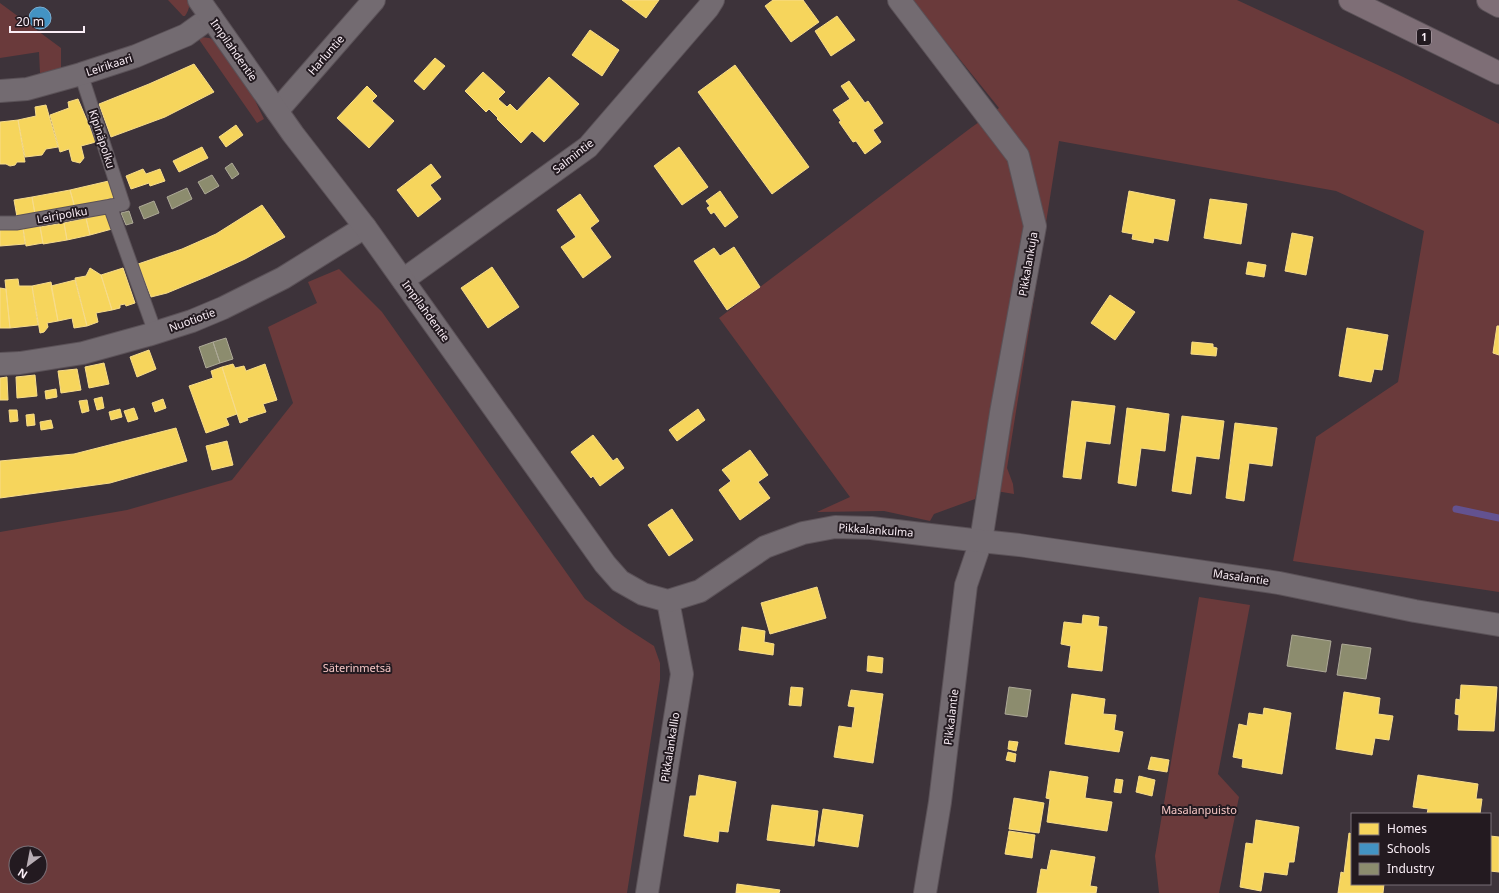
<svg xmlns="http://www.w3.org/2000/svg" width="1499" height="893" font-family="'Noto Sans',sans-serif">
	<style>
		.green { fill: #6a3a3b; fill-rule: evenodd }
		.homes { fill: #f6d55c; stroke: #f7dc8a }
		.schools { fill: #4393c3; stroke: #7aaed2 }
		.industry { fill: #8c8c6e; stroke: #ada997 }
		.lines { fill: none; stroke-linecap: round; stroke-linejoin: round }
		.stream { stroke: #635290; stroke-width: 7 }
		.lane-casing { stroke: #5b5258; stroke-width: 15 }
		.street-casing { stroke: #5b5258; stroke-width: 24 }
		.secondary-casing { stroke: #5b5258; stroke-width: 24 }
		.highway-casing { stroke: #5b5258; stroke-width: 24 }
		.lane { stroke: #736b71; stroke-width: 13 }
		.street { stroke: #736b71; stroke-width: 22 }
		.secondary { stroke: #736b71; stroke-width: 22 }
		.highway { stroke: #7e6e76; stroke-width: 22 }
		.labels { text-anchor: middle; stroke-width: 4; stroke-linejoin: round; paint-order: stroke }
		.shield { fill: #231a20; stroke: #baaeb6; stroke-width: 1 }
		.shield-label { font-size: 10px; font-weight: bold; fill: #faeef6 }
		.street-label { font-size: 11px; fill: #faeef6; stroke: #231a20 }
		.park-label { font-size: 11px; fill: #f6c6c4; stroke: #231a20 }
	</style>
	<rect width="100%" height="100%" fill="#3d333a"/>
	<path class="green" d="M168 0H188C191 5 188 12 185 16H183Z
		M912 0H1237L1397 74 1499 124V592L1293 561 1316 437 1398 382 1424 231 1336 191 1059 141 1007 468 1013 484 1014 494 978 488 975 499 934 514 930 521 884 511 817 512 850 497 719 318 972 127 999 108Z
		M0 3 61 48V72L40 73 39 52 0 58Z
		M201 37 209 38 217 41 249 88 264 119 257 123 198 38Z
		M339 269 382 312 585 599 623 626 654 646 660 663V680L627 893H0V532L127 510 232 480 293 403 268 327 317 303 308 282ZM16 853H40V877H16Z
		M1199 597 1250 605 1218 774 1239 797 1219 893H1159L1155 856Z"/>
	<path class="homes" d="M622 0H659L646 18Z
		M773 0H803L819 22 791 42 765 6Z
		M837 16 855 40 831 56 815 31Z
		M590 30 619 50 602 76 572 55Z
		M435 58 445 66 424 90 414 81Z
		M194 64 214 92 165 117 111 137 99 104 149 84Z
		M735 65 809 167 772 194 698 92Z
		M483 72 505 92 498 99 507 107 510 104 517 111 549 77 579 104 544 142 532 131 521 143 497 119 498 118 489 109 486 112 465 91Z
		M849 81 865 103 868 101 883 123 873 130 881 142 865 154 856 141 853 142 839 122 841 121 833 110 850 99 841 86Z
		M367 86 377 96 372 101 394 121 369 148 337 118Z
		M78 99 96 142 81 146 84 158 80 163 72 161 69 149 60 152 50 115 69 108 68 102Z
		M46 105 58 147 46 149 42 155 25 157 18 120 36 116 35 107Z
		M18 120 25 162H17L15 165 10 166 6 164H0V122Z
		M236 125 243 135 226 147 219 137Z
		M202 147 208 158 179 172 173 161Z
		M679 147 708 187 682 205 654 166Z
		M431 164 441 177 430 185 441 199 418 217 397 190Z
		M143 169 146 174 160 169 165 181 150 186 149 183 131 189 126 176Z
		M113 180 117 197 75 208 70 190Z
		M70 190 75 208 35 214 32 197Z
		M720 191 738 217 725 227 714 212 711 214 707 208 710 206 706 201Z
		M1129 191 1175 200 1168 241 1154 238 1153 243 1132 239 1133 234 1122 232Z
		M580 194 599 221 590 228 611 257 583 278 561 247 576 237 557 210Z
		M32 197 35 214 17 217 14 200Z
		M1210 199 1247 204 1241 244 1204 238Z
		M262 205 285 237 245 259 208 276 167 293 151 297 138 264 182 249 216 234Z
		M108 213 112 229 90 235 86 218Z
		M86 218 90 235 67 240 64 223Z
		M64 223 67 240 43 244 40 227Z
		M40 226 43 243 26 246 23 228Z
		M23 228 25 244 0 246V230Z
		M1292 233 1313 237 1306 275 1285 271Z
		M734 247 760 287 727 310 694 261 714 248 720 256Z
		M1248 262 1266 265 1264 277 1246 274Z
		M492 267 519 307 488 328 461 288Z
		M90 268 101 275 112 310 96 313 98 322 87 326 75 278 86 276Z
		M123 268 135 303 126 306 125 304 120 305V308L112 310 101 275Z
		M18 279 19 286H32L38 325 10 328 5 280Z
		M75 280 87 326 74 328 72 318 58 321 51 286Z
		M51 282 58 321 47 323 48 327 44 332 40 333 32 286Z
		M0 288 6 289 10 328H0Z
		M1110 295 1135 312 1115 340 1091 323Z
		M1497 326H1499V355L1493 353Z
		M1347 328 1388 335 1382 370 1374 369 1371 382 1339 376Z
		M1192 342 1213 344V347L1217 348 1216 356 1191 354Z
		M149 350 156 369 137 377 130 357Z
		M104 363 109 384 89 388 85 367Z
		M233 364 235 368 244 366 246 371 265 364 277 400 263 404 266 412 247 418 248 420 240 423 222 367Z
		M222 367 237 414 226 418 229 425 206 433 189 386 213 378 211 371Z
		M77 369 81 390 61 393 58 371Z
		M35 375 37 396 17 398 16 377Z
		M7 377 8 400H0V378Z
		M56 389 57 397 46 399 45 391Z
		M102 397 104 408 97 410 94 399Z
		M163 399 166 408 155 412 152 403Z
		M87 400 89 411 82 413 79 401Z
		M1072 401 1115 406 1110 444 1086 441 1081 479 1063 477Z
		M134 408 138 419 128 422 124 411Z
		M1127 408 1169 414 1165 451 1141 448 1136 486 1118 483Z
		M120 409 122 417 111 420 109 412Z
		M698 409 705 420 677 441 669 430Z
		M9 410H17L18 421 10 422Z
		M34 414 35 425 27 426 26 415Z
		M1182 416 1224 421 1219 459 1196 456 1191 494 1172 491Z
		M51 420 53 428 41 430 40 422Z
		M1235 423 1277 428 1272 466 1249 463 1244 501 1226 498Z
		M176 428 187 461 110 483 0 498V461L74 454Z
		M593 435 613 461 617 458 624 468 600 486 593 476 591 478 571 452Z
		M227 441 233 465 212 470 206 446Z
		M750 450 768 475 758 482 770 498 740 520 719 490 731 481 722 470Z
		M672 509 693 540 669 556 648 525Z
		M817 587 826 618 770 634 761 603Z
		M1083 615 1099 617 1098 626 1107 627 1102 671 1068 667 1071 646 1061 644 1064 622 1082 624Z
		M742 627 765 631 764 642 774 644 773 655 739 650Z
		M868 656 883 658 882 673 867 671Z
		M1461 685 1497 687 1494 731 1458 730 1459 715 1455 714 1456 699 1460 700Z
		M791 687 803 688 801 706 789 705Z
		M851 690 883 694 873 763 834 757 839 726 852 728 855 707 848 706Z
		M1344 692 1380 698 1378 714 1393 716 1389 740 1375 738 1372 755 1336 749Z
		M1072 694 1105 699 1103 714 1116 715 1114 730 1123 732 1119 752 1065 744Z
		M1264 708 1291 713 1282 774 1242 767 1243 759 1233 757 1239 724 1247 726 1249 713 1263 715Z
		M1009 741 1018 742 1016 751 1008 749Z
		M1008 752 1016 754 1015 762 1006 760Z
		M1151 757 1169 760 1167 772 1148 769Z
		M1050 771 1088 777 1085 798 1112 802 1107 831 1047 822 1050 799 1046 798Z
		M699 775 736 782 728 832 719 831 718 842 684 836 690 796H696Z
		M1418 775 1478 784 1476 799H1482L1480 814H1427L1428 809 1413 807Z
		M1139 776 1155 780 1152 796 1136 792Z
		M1116 779 1123 780 1121 793 1114 792Z
		M1014 798 1044 803 1039 833 1009 829Z
		M772 805 818 811 814 846 767 840Z
		M823 809 863 815 858 847 818 841Z
		M1256 820 1299 827 1294 862H1289L1287 875 1264 872 1261 891 1240 887 1246 843 1253 844Z
		M1009 831 1035 835 1032 858 1005 854Z
		M1349 833 1352 834V884H1384L1383 893H1338L1341 872 1344 873Z
		M1490 836 1499 837V872L1490 871Z
		M1051 850 1095 857 1090 886 1097 887 1096 893H1037L1041 869 1047 870Z
		M737 884 780 890 779 893H736Z"/>
	<path class="schools" d="M29 18a11 11 0 1 1 22 0a11 11 0 1 1-22 0Z"/>
	<path class="industry" d="M232 163 239 174 232 179 225 168Z
		M212 175 219 186 205 194 198 182Z
		M187 188 192 199 172 209 167 197Z
		M154 201 159 213 144 219 139 207Z
		M129 211 133 223 126 225 121 213Z
		M226 338 233 359 220 363 213 342Z
		M213 342 220 363 206 368 199 347Z
		M1292 635 1331 641 1326 672 1287 666Z
		M1342 644 1371 648 1366 679 1337 675Z
		M1009 687 1031 690 1027 717 1005 714Z"/>
	<g class="lines">
		<path class="stream" d="M1456 509 1499 518"/>
		<g class="lane-casing">
			<path id="lane" d="M110 206 155 332
				M0 223H16L123 204 81 74"/>
		</g>
		<g class="street-casing">
			<path id="street" d="M899 0 1018 156 1035 226 1001 413 981 541 966 585 940 802 925 893
				M0 91 27 89 81 74 136 56 186 35 211 17
				M277 111 374 0
				M403 280 588 147 708 8 713 0
				M0 364 20 363 83 353 148 335 192 321 223 308 283 278 365 227
				M647 893 682 674 668 601"/>
		</g>
		<g class="secondary-casing">
			<path id="secondary" d="M199 0 293 134 365 227 605 564 620 581 643 594 668 601 700 591 765 547 803 533 835 527 871 528 981 541 1019 545 1279 583 1415 611 1499 625"/>
		</g>
		<g class="highway-casing">
			<path id="highway" d="M1350 0 1499 73
				M1488 0 1499 6"/>
		</g>
		<use href="#lane" class="lane"/>
		<use href="#street" class="street"/>
		<use href="#secondary" class="secondary"/>
		<use href="#highway" class="highway"/>
	</g>
	<g class="labels">
		<rect class="shield" x="1417" y="29" width="14" height="16" rx="3"/>
		<g class="shield-label">
			<text x="1424" y="41">1</text>
		</g>
		<g class="street-label">
			<text transform="translate(234 50) rotate(55)" y="4">Impilahdentie</text>
			<text transform="translate(326 55) rotate(-49)" y="4">Harluntie</text>
			<text transform="translate(109 65) rotate(-18)" y="4">Leirikaari</text>
			<text transform="translate(102 139) rotate(72)" y="4">Kipinäpolku</text>
			<text transform="translate(573 156) rotate(-38)" y="4">Salmintie</text>
			<text transform="translate(62 215) rotate(-10)" y="4">Leiripolku</text>
			<text transform="translate(1028 264) rotate(-80)" y="4">Pikkalankuja</text>
			<text transform="translate(426 311) rotate(54)" y="4">Impilahdentie</text>
			<text transform="translate(192 320) rotate(-20)" y="4">Nuotiotie</text>
			<text transform="translate(876 530) rotate(4)" y="4">Pikkalankulma</text>
			<text transform="translate(1241 577) rotate(8)" y="4">Masalantie</text>
			<text transform="translate(951 717) rotate(-83)" y="4">Pikkalantie</text>
			<text transform="translate(670 747) rotate(-81)" y="4">Pikkalankallio</text>
		</g>
		<g class="park-label">
			<text x="357" y="672">Säterinmetsä</text>
			<text x="1199" y="814">Masalanpuisto</text>
		</g>
	</g>
	<rect x="1351" y="813" width="140" height="72" fill="#231a20" stroke="#796f76"/>
	<rect x="1359" y="823" width="20" height="12" fill="#f6d55c" stroke="#796f76"/>
	<text x="1387" y="833" font-size="12" fill="#faeef6">Homes</text>
	<rect x="1359" y="843" width="20" height="12" fill="#4393c3" stroke="#796f76"/>
	<text x="1387" y="853" font-size="12" fill="#faeef6">Schools</text>
	<rect x="1359" y="863" width="20" height="12" fill="#8c8c6e" stroke="#796f76"/>
	<text x="1387" y="873" font-size="12" fill="#faeef6">Industry</text>
	<g transform="translate(28 865) rotate(212)"><circle r="19" fill="#231a20" stroke="#796f76"/>
	<path d="M0-3L7 15L0 10L-7 15Z" fill="#b8adb4"/>
	<text y="-6" font-size="11" font-weight="bold" text-anchor="middle" fill="#faeef6">N</text>
	</g>
	<path d="M10 26v6h74v-6" fill="none" stroke="#faeef6" stroke-width="2"/>
	<text x="16" y="26" font-size="12" fill="#faeef6" stroke="#231a20" stroke-width="3" paint-order="stroke">20 m</text>
</svg>
